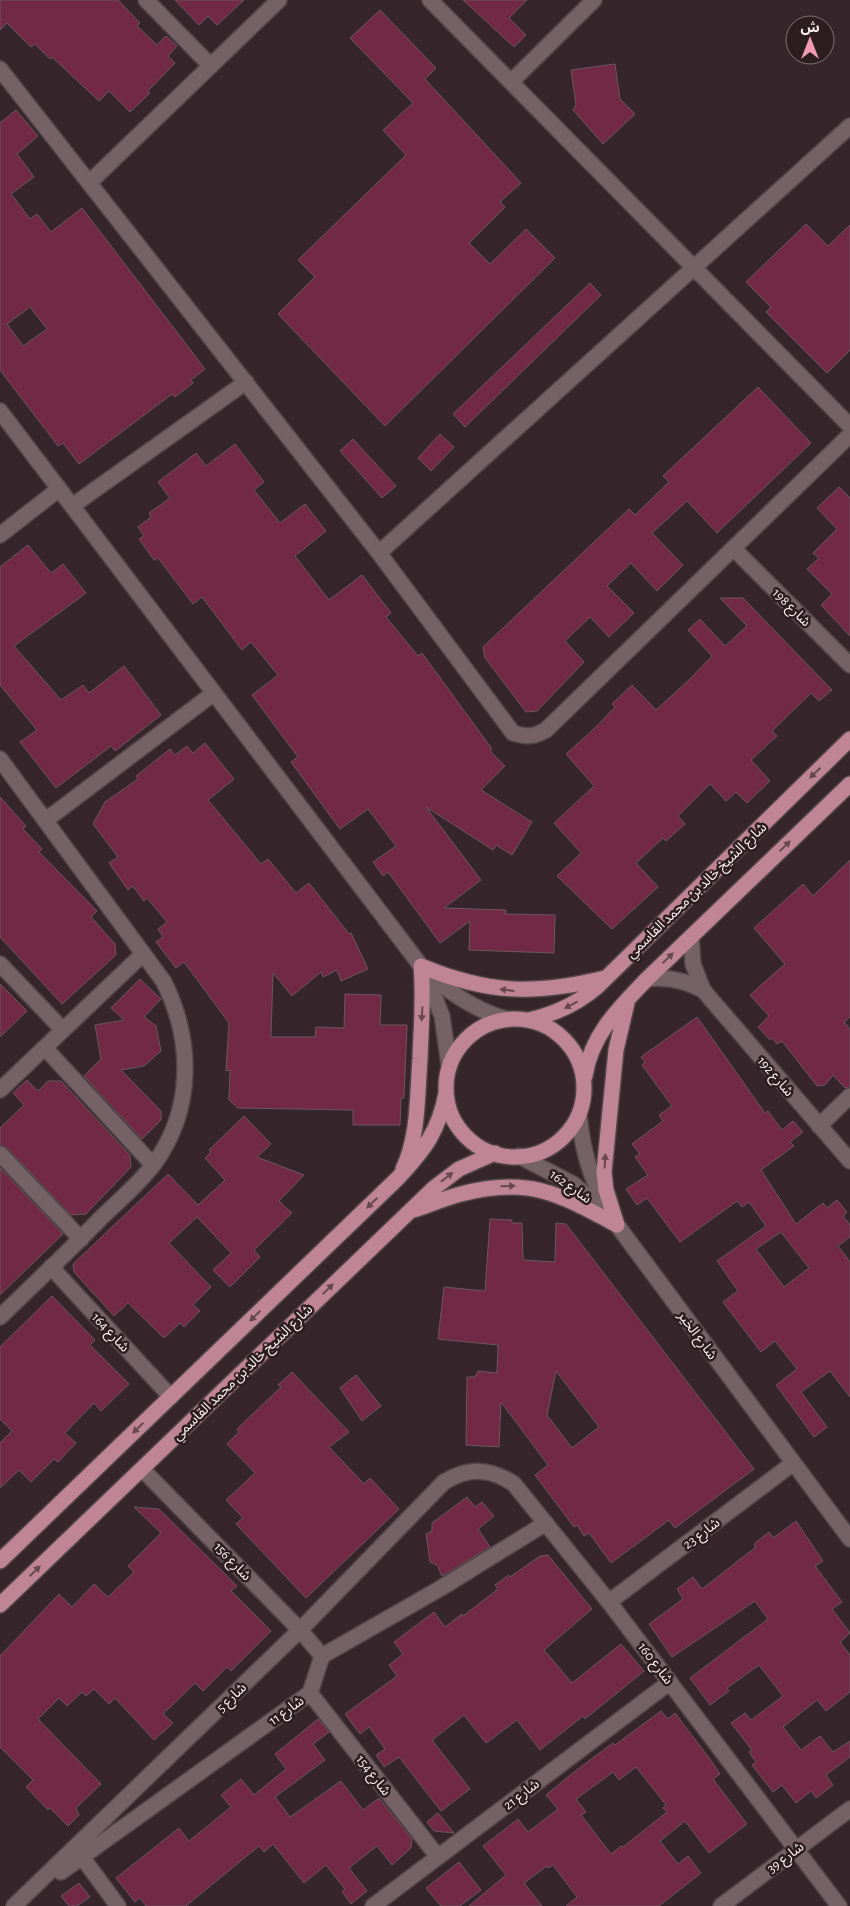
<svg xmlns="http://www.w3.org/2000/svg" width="850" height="1906" font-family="'Alegreya Sans','Noto Sans Arabic',sans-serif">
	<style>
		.building { fill: #722945; stroke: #6a575c; fill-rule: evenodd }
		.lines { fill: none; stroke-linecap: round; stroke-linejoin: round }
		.minor-casing { stroke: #524549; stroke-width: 18 }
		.major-casing { stroke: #524549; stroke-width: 18 }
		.minor { stroke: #746267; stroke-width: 15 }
		.major { stroke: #bf8597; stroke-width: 15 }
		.oneway { fill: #674750 }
		.labels { text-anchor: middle; stroke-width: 5; stroke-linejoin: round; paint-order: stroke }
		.street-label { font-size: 14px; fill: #faeff2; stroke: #2c1d21 }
	</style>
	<rect width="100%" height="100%" fill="#36262b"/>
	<path class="building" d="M0 0H118L140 23 137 26 157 45 166 36 177 46 168 56 175 63 148 91 150 93 130 112 109 91 99 101 52 57 50 59 35 44 31 47 7 23 0 30Z
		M175 0H244L217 25 208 16 199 25Z
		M463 0H527L509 18 526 35 514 47Z
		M380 10 436 68 425 79 521 183 500 202 505 207 469 243 490 264 526 229 555 258 385 426 278 314 315 277 298 260 406 155 383 130 413 103 350 38Z
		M615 64 620 99 635 114 603 144 573 110 576 105 571 70Z
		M16 110 38 136 17 154 34 177 11 194 30 219 37 214 51 232 82 208 205 369 191 380 193 383 175 397 172 394 79 464 63 443 58 446 0 370V123ZM30 307 47 329 23 346 7 324Z
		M806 224 828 246 850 225V350L827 373 766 312 771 307 746 282Z
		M590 283 601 295 465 427 453 414Z
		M758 387 811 443 717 533 687 501 652 533 683 565 657 591 631 563 607 586 634 613 609 637 590 617 565 641 584 662 537 711 526 712 485 658 483 647 629 509 635 515 669 482 663 476Z
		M440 434 454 447 431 471 418 458Z
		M353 439 396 486 382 498 340 451Z
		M235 444 264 482 254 490 280 523 305 504 326 531 295 556 329 600 362 575 391 613 386 617 418 656 422 653 492 749 490 751 505 766 481 790 532 822 512 855 496 845 493 850 426 807 481 880 444 908 506 910 505 914 555 915 554 953 469 950 470 921 440 943 388 872 383 876 373 862 396 846 368 809 340 829 291 762 298 757 252 695 278 675 251 642 242 650 202 597 193 604 158 558 154 560 139 539 144 536 138 527 151 517 149 513 170 498 158 482 196 453 206 466Z
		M839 487 850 498V636L821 605 832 594 807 569 819 558 813 553 837 529 817 508Z
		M28 545 51 573 63 564 86 593 14 646 61 700 83 685 89 693 124 666 161 715 115 751 111 746 56 788 20 742 37 730 0 685V567Z
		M720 598H743L832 690 819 701 811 693 772 731 777 736 751 760 770 781 747 803 736 792 726 801 710 784 678 816 685 824 666 841 663 838 636 863 658 887 612 929 557 876 581 853 554 823 594 786 566 754 595 728 615 707 612 704 632 685 656 710 690 679 712 656 688 630 700 619 725 646 747 626Z
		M205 743 234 779 208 800 261 864 268 859 296 893 309 883 349 934 351 933 368 969 341 981 337 970 323 977 321 972 292 996 273 973 271 1037H315L316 1027 344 1028 345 994 381 995 380 1025H407L404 1098H401L400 1125H353V1110L238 1108 229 1100 230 1070 226 1071 229 1023 184 962 176 968 156 942 163 937 158 929 167 922 147 898 144 901 133 886 128 890 109 863 118 857 93 824 105 802 138 779 136 776 170 749 175 755 187 746 193 753Z
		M0 797 26 826 23 829 42 849 39 852 97 911 91 917 115 944 116 955 62 1004 0 937Z
		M850 860V1017L844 1022 850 1029V1087L845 1088 833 1075 825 1085 817 1086 782 1041 777 1044 772 1038 770 1040 758 1027 769 1016 750 995 785 964 754 928 803 884 813 896Z
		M140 979 161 999 144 1017 156 1026 161 1051 144 1066 121 1070 161 1111V1120L142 1139 84 1076 101 1059 95 1025 124 1020 111 1008Z
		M0 984 27 1011 0 1037Z
		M697 1017 765 1113 768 1111 782 1130 793 1121 803 1132 790 1142 794 1146 761 1170 796 1224 823 1203 827 1208 837 1200 847 1212 843 1216 850 1225V1237L838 1246 850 1262V1397L830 1371 801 1392 827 1427 814 1437 776 1385 797 1369 775 1341 761 1352 723 1302 738 1291 717 1261 766 1226 749 1202 742 1207 737 1201 680 1242 647 1198 637 1205 626 1189 648 1175 635 1157 640 1154 632 1144 663 1121 659 1115 672 1106 642 1065 645 1062 641 1057ZM781 1232 809 1268 784 1287 756 1249Z
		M27 1080 38 1091 48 1081H61L130 1155 131 1167 86 1214 71 1215 7 1148 0 1145V1128L24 1105 13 1093Z
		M244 1116 271 1144 257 1157 304 1175 279 1201 292 1213 254 1250 260 1257 230 1287 213 1270 231 1253 197 1217 169 1243 211 1287 193 1305 200 1311 184 1327 180 1323 164 1338 128 1303 114 1316 74 1272 73 1264 168 1174 198 1205 225 1180 205 1158 211 1152 209 1150Z
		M0 1168 63 1234 0 1295Z
		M490 1219 512 1220V1223H522L523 1260 555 1262 556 1223 566 1224 754 1469 675 1528 669 1520 611 1563 589 1533 584 1536 577 1525 574 1527 535 1475 548 1465 501 1402 499 1447 466 1445 467 1377H475L478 1371 497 1373 498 1345 438 1339 444 1287 485 1291ZM556 1371 599 1427 572 1448 547 1415Z
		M52 1296 95 1340 90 1345 129 1384 101 1411 94 1403 65 1433 76 1443 58 1462 54 1459 31 1482 19 1470 0 1488V1443L12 1431 0 1419V1347Z
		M292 1372 349 1432 329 1447 364 1484 370 1478 399 1509 306 1598 236 1524 243 1518 226 1500 255 1473 227 1444 239 1432 237 1429 281 1387 278 1385Z
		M356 1375 381 1406 362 1421 340 1388Z
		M467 1497 475 1507 482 1502 494 1516 478 1529 490 1547 442 1576 437 1565 430 1562 426 1534 432 1531V1523Z
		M134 1507 159 1509 237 1586 231 1591 271 1631 231 1671 227 1667 203 1691 195 1683 163 1714 173 1723 154 1740 115 1698 109 1704 94 1689 86 1696 82 1692 67 1706 59 1698 38 1719 101 1784 76 1808 79 1815 68 1826 50 1808 48 1810 26 1787 33 1780 0 1747V1656L59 1594 72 1607 94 1584 108 1597 134 1572 128 1566 161 1533Z
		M796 1521 823 1561 815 1566 842 1602 832 1609 850 1633 840 1642 850 1655V1692L826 1711 817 1700 783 1727 801 1750 820 1736 833 1752 850 1741V1757L826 1775 833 1785 816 1798 811 1791 796 1803 782 1785 773 1792 752 1765 756 1762 749 1752 752 1750 731 1723 745 1713 751 1720 783 1696 759 1665 727 1688 729 1691 710 1705 690 1678 768 1619 755 1601 672 1657 649 1624 683 1599 677 1589 693 1577 702 1589 756 1547 754 1544 769 1532 773 1538Z
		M548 1555 592 1609 544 1650 572 1683 621 1644 644 1671 585 1719 583 1716 540 1750 517 1720 486 1743 464 1715 432 1740 470 1789 441 1811 399 1757 384 1767 376 1755 385 1749 369 1727 360 1734 345 1714 397 1676 389 1665 403 1654 394 1642 434 1612 445 1627 462 1614 463 1616 498 1589 495 1585 509 1575 510 1577 540 1556Z
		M661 1711 668 1719 675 1713 712 1762 720 1774 713 1779 747 1824 709 1853 685 1821 660 1841 678 1864 688 1856 701 1873 659 1906H566L577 1897 553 1865 548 1868 547 1866 524 1883 542 1906H469L506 1875 483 1846 518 1819 528 1832 558 1809 546 1795 574 1772 613 1743 615 1745ZM636 1767 666 1805 663 1808 667 1812 623 1847 621 1846 611 1854 581 1815 586 1812 576 1799 613 1772 619 1780Z
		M318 1719 329 1732 313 1744 325 1760 275 1797 290 1817 341 1781 363 1810 379 1798 412 1839 411 1848 392 1865 377 1846 349 1868 367 1891 351 1904 342 1892 345 1889 326 1865 304 1883 273 1844 264 1852 259 1846 186 1906H146L140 1898 135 1902 116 1878 179 1828 189 1841 231 1807 221 1795 241 1779 254 1795 286 1769 275 1754Z
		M438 1813 454 1833 434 1831 427 1822Z
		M459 1862 481 1890 460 1906H441L426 1888Z
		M79 1883 90 1897 77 1906H69L61 1896Z"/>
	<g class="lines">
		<g class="minor-casing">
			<path id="minor" d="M146 0 211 66
				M430 0 850 426
				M0 69 379 553 513 733C526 737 534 737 546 730L850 435
				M511 82 594 0
				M89 183 279 0
				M0 411 421 966C446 991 472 1009 506 1019
				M72 506 246 382
				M0 535 59 489
				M733 548 850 665
				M379 553 850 126
				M0 759 164 982C193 1041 194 1109 154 1164 138 1185 116 1203 98 1221 66 1254 33 1285 0 1317
				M46 820 214 693
				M691 937 693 964 703 990 850 1161
				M0 964 63 1030
				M426 976 442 1016 449 1065
				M647 979C667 976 684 980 703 990
				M45 1048 153 1165
				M0 1090 143 954
				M579 1114C583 1160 594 1186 617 1225L850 1539
				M819 1126 850 1096
				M0 1154 81 1239
				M519 1156 573 1184 602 1209
				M51 1267 171 1397
				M142 1469 300 1630 322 1656
				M609 1602 792 1464
				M310 1693 438 1857
				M82 1857 118 1906
				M61 1872 310 1693 322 1656 441 1588 546 1523
				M14 1906 300 1630 444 1482C469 1467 490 1468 514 1484L609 1602 839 1906
				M373 1906 670 1682
				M721 1906 850 1809"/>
		</g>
		<g class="major-casing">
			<path id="major" d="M446 1088a69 69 0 1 1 138 0a69 69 0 1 1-138 0Z
				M529 1020C555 1014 577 1004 597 987L850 739
				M585 1076C591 1035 619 1008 647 979L850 784
				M403 1169C419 1135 417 1096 420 1059 421 1027 424 997 421 966 488 994 535 995 605 978
				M414 1210C429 1205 445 1198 461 1194 529 1176 559 1194 617 1225
				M617 1225 606 1190 604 1172 616 1050 627 1003
				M0 1561 398 1178C424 1150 439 1131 446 1093
				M0 1605 434 1188 459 1169 495 1153"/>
		</g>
		<use href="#minor" class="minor"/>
		<use href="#major" class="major"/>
	</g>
	<defs><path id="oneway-solid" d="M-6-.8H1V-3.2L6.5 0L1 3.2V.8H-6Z" transform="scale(1.25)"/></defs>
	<g class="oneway">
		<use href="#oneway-solid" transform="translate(815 773) rotate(136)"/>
		<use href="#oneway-solid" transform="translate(785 846) rotate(-44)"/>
		<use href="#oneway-solid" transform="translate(668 958) rotate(-44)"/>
		<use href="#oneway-solid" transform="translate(507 990) rotate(-173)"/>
		<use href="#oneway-solid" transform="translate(571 1005) rotate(152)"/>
		<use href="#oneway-solid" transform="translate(422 1014) rotate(94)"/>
		<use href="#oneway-solid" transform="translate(605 1161) rotate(-87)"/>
		<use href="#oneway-solid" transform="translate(447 1177) rotate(-38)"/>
		<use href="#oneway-solid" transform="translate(508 1186) rotate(-1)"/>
		<use href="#oneway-solid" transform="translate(372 1203) rotate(136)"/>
		<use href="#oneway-solid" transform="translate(328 1289) rotate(-44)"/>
		<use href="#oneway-solid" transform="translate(255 1316) rotate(136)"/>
		<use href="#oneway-solid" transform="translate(138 1428) rotate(136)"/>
		<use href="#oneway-solid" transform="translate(35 1571) rotate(-44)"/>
	</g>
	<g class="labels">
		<g class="street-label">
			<text transform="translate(792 607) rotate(45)" y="5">شارع 198</text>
			<text transform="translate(696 890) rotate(-44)" y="5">شارع الشيخ خالد بن محمد القاسمي</text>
			<text transform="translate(776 1076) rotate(49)" y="5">شارع 192</text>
			<text transform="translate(571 1186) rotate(35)" y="5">شارع 162</text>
			<text transform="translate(111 1332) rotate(47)" y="5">شارع 164</text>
			<text transform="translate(698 1335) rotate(54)" y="5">شارع الخير</text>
			<text transform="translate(242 1372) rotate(-44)" y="5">شارع الشيخ خالد بن محمد القاسمي</text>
			<text transform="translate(701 1533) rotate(-37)" y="5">شارع 23</text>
			<text transform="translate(233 1561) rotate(46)" y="5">شارع 156</text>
			<text transform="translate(656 1663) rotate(53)" y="5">شارع 160</text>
			<text transform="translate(231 1697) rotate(-44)" y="5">شارع 5</text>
			<text transform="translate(286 1710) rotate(-36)" y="5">شارع 11</text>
			<text transform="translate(374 1775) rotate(52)" y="5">شارع 154</text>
			<text transform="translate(521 1794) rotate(-37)" y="5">شارع 21</text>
			<text transform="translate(785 1857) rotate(-37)" y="5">شارع 39</text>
		</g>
	</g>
	<g transform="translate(810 40)"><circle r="24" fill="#2c1d21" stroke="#7e7175"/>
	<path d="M0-4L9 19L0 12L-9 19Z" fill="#f09ab5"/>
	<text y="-8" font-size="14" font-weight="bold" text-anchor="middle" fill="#faeff2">ش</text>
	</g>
</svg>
